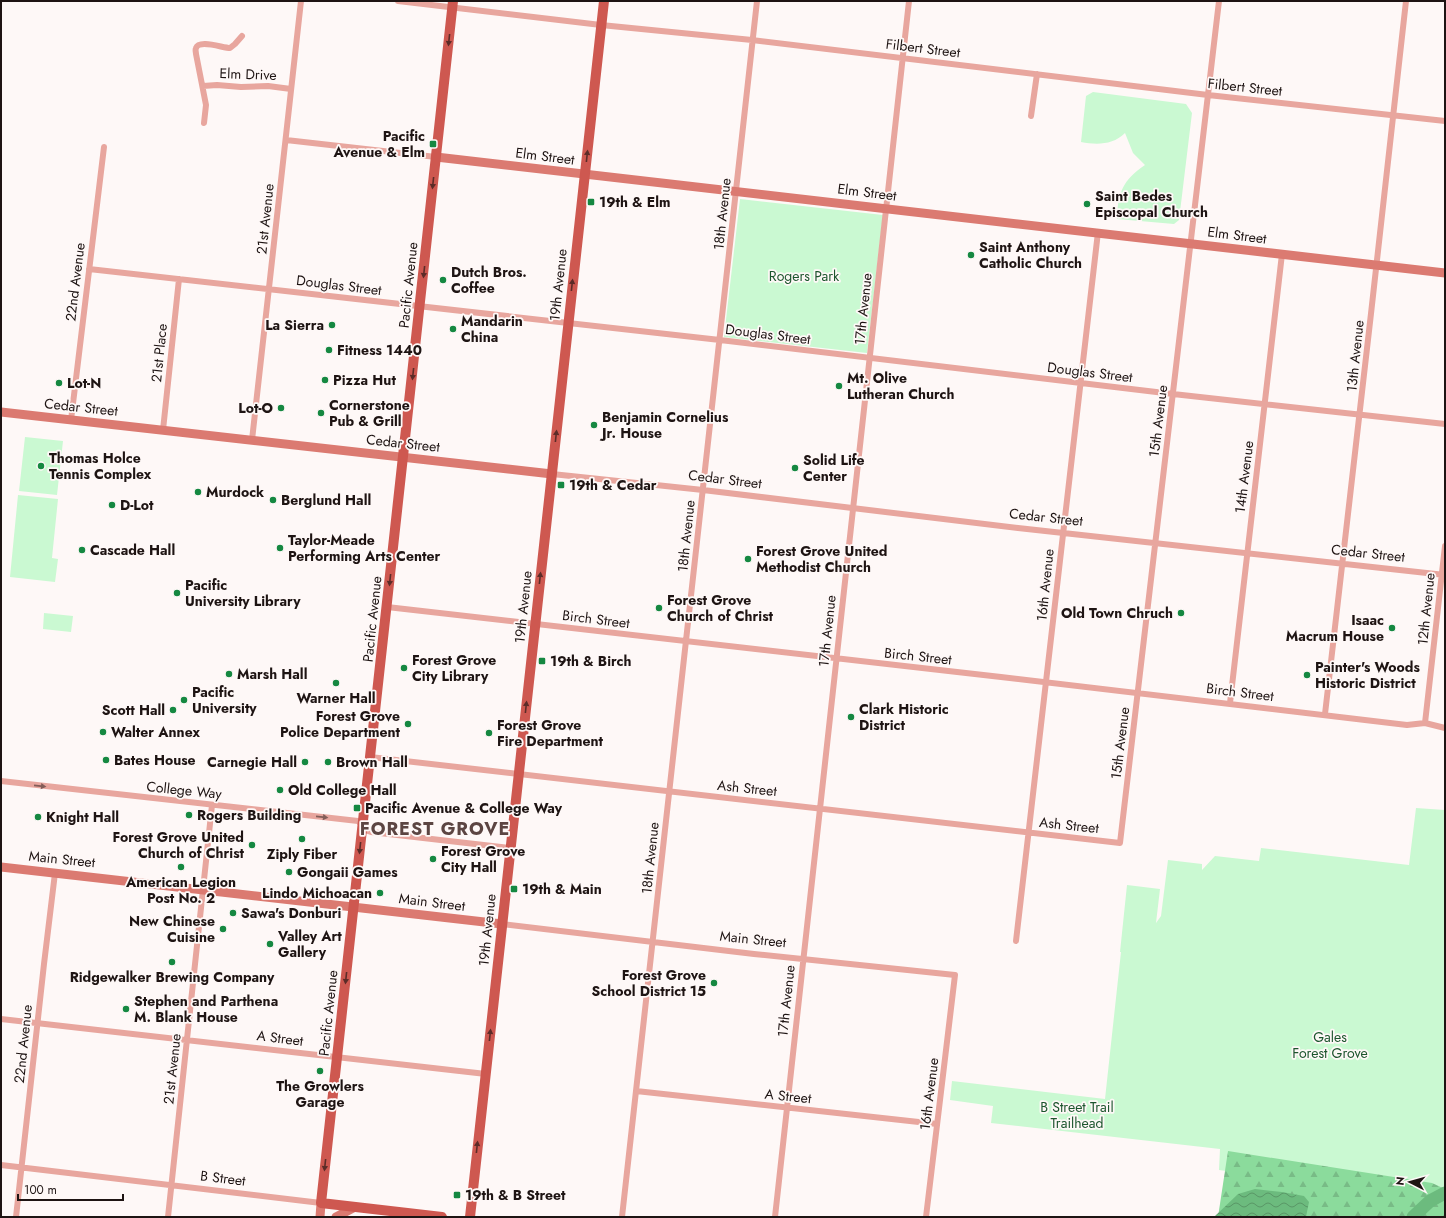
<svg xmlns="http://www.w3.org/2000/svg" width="1446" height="1218" font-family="Jost,sans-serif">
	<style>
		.green { fill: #caf9d2 }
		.forest { fill: url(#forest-firs) }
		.water { fill: url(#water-waves) }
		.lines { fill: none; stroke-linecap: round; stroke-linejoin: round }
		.river { stroke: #6cbb7e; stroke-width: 13 }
		.street { stroke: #e8a69e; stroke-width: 6 }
		.secondary { stroke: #db7a71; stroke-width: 9 }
		.primary { stroke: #ce5850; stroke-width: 10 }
		.oneway { fill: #5c2c28 }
		.oneway2 { fill: #835d58 }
		.poi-dot { fill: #158841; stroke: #fef8f7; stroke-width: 1.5 }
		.labels { text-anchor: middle; stroke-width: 3.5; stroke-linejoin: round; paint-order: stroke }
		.street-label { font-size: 14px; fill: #1e1413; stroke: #fef8f7 }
		.poi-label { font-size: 14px; font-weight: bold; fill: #1e1413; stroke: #fef8f7; text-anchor: start }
		.park-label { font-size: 14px; fill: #1c552d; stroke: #fef8f7 }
		.district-label { font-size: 18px; font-weight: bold; letter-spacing: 1px; fill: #5c4542; stroke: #fef8f7 }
	</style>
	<defs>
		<pattern id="forest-firs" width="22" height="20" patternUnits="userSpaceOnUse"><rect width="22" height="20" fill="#8bdb9c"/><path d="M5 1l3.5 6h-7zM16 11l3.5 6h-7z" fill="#78bb86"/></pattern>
		<pattern id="water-waves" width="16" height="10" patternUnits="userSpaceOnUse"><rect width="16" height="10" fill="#6cbb7e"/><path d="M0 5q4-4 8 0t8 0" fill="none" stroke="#589766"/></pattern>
	</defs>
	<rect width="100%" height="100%" fill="#fef8f7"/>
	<path class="green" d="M1093 92 1186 104 1192 113 1179 220 1174 224 1117 219C1118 192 1123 180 1145 165L1133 153 1125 133C1113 145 1097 145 1081 142L1086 96Z
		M740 199 883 215 867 353 724 337Z
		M25 437 63 441 57 495 19 491Z
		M18 495 58 499 52 558 58 559 55 582 10 577Z
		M44 613 73 616 71 632 43 629Z
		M1416 808 1445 810V1217L1257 1175 1219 1170 1220 1149 991 1123 993 1106 950 1100 952 1081 1105 1099 1121 952H1120L1127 885 1160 889 1156 923 1161 916 1168 860 1202 864V870L1215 856 1259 861 1261 848 1409 865Z"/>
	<path class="forest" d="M1228 1151 1432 1183 1445 1189V1217H1218Z"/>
	<path class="water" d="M1255 1189 1282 1192 1304 1196 1309 1202 1306 1217H1214L1238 1194Z"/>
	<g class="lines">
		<path class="river" d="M1413 1217 1430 1201 1445 1193"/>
		<path class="street" d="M398 1 601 25 752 40 1208 95 1445 121
			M203 86 217 85 241 87 268 86 291 89
			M1031 116 1037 74
			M204 123 206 105 196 54C196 52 195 50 196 48 199 39 223 48 230 48L235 44 242 36
			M286 140 436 157
			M89 269 720 340 1173 394 1445 424
			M71 420 104 147
			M163 430 179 279
			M252 440 301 1
			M552 474 703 490 1018 528 1445 575
			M387 607 1001 677 1407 725 1425 723 1445 728
			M1230 703 1282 254
			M1325 714C1351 476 1381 239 1406 1
			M1425 723 1445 546
			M370 757 1120 843 1219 1
			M1 781 358 821 368 831 371 832 510 848
			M502 924 754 954 955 975 926 1217
			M1016 941 1098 232
			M1 1019 486 1074
			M636 1091 937 1124
			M1 1165 321 1203
			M16 1217 44 964 55 873
			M168 1217 212 805
			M622 1217 757 1
			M775 1217 909 1"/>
		<path class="secondary" d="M436 157 1445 273
			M1 412 552 474
			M1 867 502 924
			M320 1217 321 1203
			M336 1217 355 1207"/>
		<path class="primary" d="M442 1217 321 1203 453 1
			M470 1217 604 1"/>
	</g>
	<defs><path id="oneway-solid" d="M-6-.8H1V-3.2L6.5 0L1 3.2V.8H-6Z"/></defs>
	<g class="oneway">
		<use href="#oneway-solid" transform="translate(449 40) rotate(96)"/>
		<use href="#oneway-solid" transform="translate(587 156) rotate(-84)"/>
		<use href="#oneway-solid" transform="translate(433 183) rotate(96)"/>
		<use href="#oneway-solid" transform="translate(424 272) rotate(96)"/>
		<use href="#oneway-solid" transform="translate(572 285) rotate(-84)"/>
		<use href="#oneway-solid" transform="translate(413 374) rotate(96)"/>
		<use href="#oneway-solid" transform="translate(556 436) rotate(-84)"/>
		<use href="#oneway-solid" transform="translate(540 578) rotate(-84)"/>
		<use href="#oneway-solid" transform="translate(390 580) rotate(96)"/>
		<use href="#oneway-solid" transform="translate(526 707) rotate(-84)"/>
		<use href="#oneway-solid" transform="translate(360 848) rotate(96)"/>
		<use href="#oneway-solid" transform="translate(346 978) rotate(96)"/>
		<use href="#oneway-solid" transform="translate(490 1035) rotate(-84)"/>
		<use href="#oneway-solid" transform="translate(477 1147) rotate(-84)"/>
		<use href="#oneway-solid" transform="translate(325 1165) rotate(96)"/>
	</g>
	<g class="oneway2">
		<use href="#oneway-solid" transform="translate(40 786) rotate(6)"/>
		<use href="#oneway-solid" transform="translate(322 817) rotate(6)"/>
	</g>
	<g class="poi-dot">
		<rect x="429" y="140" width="8" height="8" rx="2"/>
		<rect x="587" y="198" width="8" height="8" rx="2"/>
		<circle cx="1087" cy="204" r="4"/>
		<circle cx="971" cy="255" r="4"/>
		<circle cx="443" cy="280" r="4"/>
		<circle cx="332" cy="325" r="4"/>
		<circle cx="453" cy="329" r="4"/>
		<circle cx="329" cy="350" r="4"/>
		<circle cx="325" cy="380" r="4"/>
		<circle cx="59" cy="383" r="4"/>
		<circle cx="839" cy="386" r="4"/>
		<circle cx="281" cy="408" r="4"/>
		<circle cx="321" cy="413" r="4"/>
		<circle cx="594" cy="425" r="4"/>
		<circle cx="41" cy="466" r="4"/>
		<circle cx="795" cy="468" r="4"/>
		<rect x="557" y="481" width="8" height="8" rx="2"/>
		<circle cx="198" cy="492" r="4"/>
		<circle cx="273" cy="500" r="4"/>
		<circle cx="112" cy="505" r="4"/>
		<circle cx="280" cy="548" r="4"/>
		<circle cx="82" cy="550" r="4"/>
		<circle cx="748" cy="559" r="4"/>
		<circle cx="177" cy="593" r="4"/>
		<circle cx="659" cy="608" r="4"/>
		<circle cx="1181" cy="613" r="4"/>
		<circle cx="1392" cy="628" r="4"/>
		<rect x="538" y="657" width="8" height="8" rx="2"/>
		<circle cx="404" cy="668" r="4"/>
		<circle cx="229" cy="674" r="4"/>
		<circle cx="1307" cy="675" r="4"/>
		<circle cx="336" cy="683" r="4"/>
		<circle cx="184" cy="700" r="4"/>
		<circle cx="173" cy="710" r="4"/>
		<circle cx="851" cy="717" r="4"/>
		<circle cx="408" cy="724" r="4"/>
		<circle cx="103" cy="732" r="4"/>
		<circle cx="489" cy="733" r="4"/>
		<circle cx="106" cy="760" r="4"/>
		<circle cx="305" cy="762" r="4"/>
		<circle cx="328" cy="762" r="4"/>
		<circle cx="280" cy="790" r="4"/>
		<rect x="353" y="804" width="8" height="8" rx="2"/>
		<circle cx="189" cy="815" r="4"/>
		<circle cx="38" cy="817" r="4"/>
		<circle cx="302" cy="839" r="4"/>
		<circle cx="252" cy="845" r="4"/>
		<circle cx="433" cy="859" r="4"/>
		<circle cx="181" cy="867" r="4"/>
		<circle cx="289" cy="872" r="4"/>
		<rect x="510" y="885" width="8" height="8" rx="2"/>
		<circle cx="380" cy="893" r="4"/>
		<circle cx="233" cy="913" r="4"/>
		<circle cx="223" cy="929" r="4"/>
		<circle cx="270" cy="944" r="4"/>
		<circle cx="172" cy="962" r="4"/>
		<circle cx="714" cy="983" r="4"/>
		<circle cx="126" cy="1009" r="4"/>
		<circle cx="320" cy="1071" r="4"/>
		<rect x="453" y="1191" width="8" height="8" rx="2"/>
	</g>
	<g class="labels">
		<g class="street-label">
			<text transform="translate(923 48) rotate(7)" y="5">Filbert Street</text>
			<text transform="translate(248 74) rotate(2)" y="5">Elm Drive</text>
			<text transform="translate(1245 87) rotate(6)" y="5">Filbert Street</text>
			<text transform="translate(545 156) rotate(7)" y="5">Elm Street</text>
			<text transform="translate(867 192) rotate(7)" y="5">Elm Street</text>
			<text transform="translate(722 214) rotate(-84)" y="5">18th Avenue</text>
			<text transform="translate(265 219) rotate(-84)" y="5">21st Avenue</text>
			<text transform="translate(1237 235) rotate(7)" y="5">Elm Street</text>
			<text transform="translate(75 282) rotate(-83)" y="5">22nd Avenue</text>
			<text transform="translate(339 285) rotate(7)" y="5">Douglas Street</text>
			<text transform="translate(408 285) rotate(-84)" y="5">Pacific Avenue</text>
			<text transform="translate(558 285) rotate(-84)" y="5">19th Avenue</text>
			<text transform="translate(863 309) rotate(-84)" y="5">17th Avenue</text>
			<text transform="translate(768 334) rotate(7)" y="5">Douglas Street</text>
			<text transform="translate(159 353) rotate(-84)" y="5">21st Place</text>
			<text transform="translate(1355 356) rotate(-84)" y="5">13th Avenue</text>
			<text transform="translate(1090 372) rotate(7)" y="5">Douglas Street</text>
			<text transform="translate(81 407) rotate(6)" y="5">Cedar Street</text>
			<text transform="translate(1158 421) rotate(-83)" y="5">15th Avenue</text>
			<text transform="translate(403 443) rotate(6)" y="5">Cedar Street</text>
			<text transform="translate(1244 477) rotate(-83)" y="5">14th Avenue</text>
			<text transform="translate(725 479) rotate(7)" y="5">Cedar Street</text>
			<text transform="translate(1046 517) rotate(6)" y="5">Cedar Street</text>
			<text transform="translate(686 536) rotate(-84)" y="5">18th Avenue</text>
			<text transform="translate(1368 553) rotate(6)" y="5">Cedar Street</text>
			<text transform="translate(1045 585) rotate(-84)" y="5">16th Avenue</text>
			<text transform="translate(523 607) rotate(-84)" y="5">19th Avenue</text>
			<text transform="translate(1426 609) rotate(-84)" y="5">12th Avenue</text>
			<text transform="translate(372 619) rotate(-84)" y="5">Pacific Avenue</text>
			<text transform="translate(596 619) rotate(7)" y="5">Birch Street</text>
			<text transform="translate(827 631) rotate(-84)" y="5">17th Avenue</text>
			<text transform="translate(918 656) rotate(6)" y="5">Birch Street</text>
			<text transform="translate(1240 692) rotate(7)" y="5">Birch Street</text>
			<text transform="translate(1120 743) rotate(-83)" y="5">15th Avenue</text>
			<text transform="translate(747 788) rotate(6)" y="5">Ash Street</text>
			<text transform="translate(184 790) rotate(6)" y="5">College Way</text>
			<text transform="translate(1069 825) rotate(6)" y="5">Ash Street</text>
			<text transform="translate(650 858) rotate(-84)" y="5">18th Avenue</text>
			<text transform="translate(62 859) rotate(6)" y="5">Main Street</text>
			<text transform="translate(432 902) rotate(7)" y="5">Main Street</text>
			<text transform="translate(487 930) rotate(-84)" y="5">19th Avenue</text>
			<text transform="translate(753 939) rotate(6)" y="5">Main Street</text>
			<text transform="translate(786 1001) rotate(-84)" y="5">17th Avenue</text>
			<text transform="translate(328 1013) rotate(-84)" y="5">Pacific Avenue</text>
			<text transform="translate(280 1038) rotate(7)" y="5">A Street</text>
			<text transform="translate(23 1044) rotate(-84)" y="5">22nd Avenue</text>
			<text transform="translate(172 1069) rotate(-84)" y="5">21st Avenue</text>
			<text transform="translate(929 1094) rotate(-83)" y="5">16th Avenue</text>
			<text transform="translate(788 1096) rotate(6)" y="5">A Street</text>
			<text transform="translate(223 1178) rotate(7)" y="5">B Street</text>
		</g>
		<g class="poi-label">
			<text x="425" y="141" text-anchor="end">Pacific<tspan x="425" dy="16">Avenue &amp; Elm</tspan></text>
			<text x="1095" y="201">Saint Bedes<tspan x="1095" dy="16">Episcopal Church</tspan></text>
			<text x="599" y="207">19th &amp; Elm</text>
			<text x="979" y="252">Saint Anthony<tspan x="979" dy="16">Catholic Church</tspan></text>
			<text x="451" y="277">Dutch Bros.<tspan x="451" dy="16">Coffee</tspan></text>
			<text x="461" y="326">Mandarin<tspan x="461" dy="16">China</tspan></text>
			<text x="324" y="330" text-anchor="end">La Sierra</text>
			<text x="337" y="355">Fitness 1440</text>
			<text x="847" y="383">Mt. Olive<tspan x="847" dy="16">Lutheran Church</tspan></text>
			<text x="333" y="385">Pizza Hut</text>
			<text x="67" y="388">Lot-N</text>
			<text x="329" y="410">Cornerstone<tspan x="329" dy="16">Pub &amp; Grill</tspan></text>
			<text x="273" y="413" text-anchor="end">Lot-O</text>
			<text x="602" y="422">Benjamin Cornelius<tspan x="602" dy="16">Jr. House</tspan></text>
			<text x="49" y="463">Thomas Holce<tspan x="49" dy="16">Tennis Complex</tspan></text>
			<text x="803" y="465">Solid Life<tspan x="803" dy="16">Center</tspan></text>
			<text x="569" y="490">19th &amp; Cedar</text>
			<text x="206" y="497">Murdock</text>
			<text x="281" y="505">Berglund Hall</text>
			<text x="120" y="510">D-Lot</text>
			<text x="288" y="545">Taylor-Meade<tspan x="288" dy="16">Performing Arts Center</tspan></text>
			<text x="90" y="555">Cascade Hall</text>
			<text x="756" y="556">Forest Grove United<tspan x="756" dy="16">Methodist Church</tspan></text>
			<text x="185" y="590">Pacific<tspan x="185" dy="16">University Library</tspan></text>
			<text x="667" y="605">Forest Grove<tspan x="667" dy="16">Church of Christ</tspan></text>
			<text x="1173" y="618" text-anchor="end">Old Town Chruch</text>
			<text x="1384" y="625" text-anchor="end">Isaac<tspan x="1384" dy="16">Macrum House</tspan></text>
			<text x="412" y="665">Forest Grove<tspan x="412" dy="16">City Library</tspan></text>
			<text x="550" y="666">19th &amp; Birch</text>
			<text x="1315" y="672">Painter's Woods<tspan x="1315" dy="16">Historic District</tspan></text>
			<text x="237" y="679">Marsh Hall</text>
			<text x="192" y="697">Pacific<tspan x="192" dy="16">University</tspan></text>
			<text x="336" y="703" text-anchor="middle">Warner Hall</text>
			<text x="859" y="714">Clark Historic<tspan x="859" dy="16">District</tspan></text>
			<text x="165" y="715" text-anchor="end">Scott Hall</text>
			<text x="400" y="721" text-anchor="end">Forest Grove<tspan x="400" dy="16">Police Department</tspan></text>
			<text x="497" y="730">Forest Grove<tspan x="497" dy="16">Fire Department</tspan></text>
			<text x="111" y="737">Walter Annex</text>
			<text x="114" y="765">Bates House</text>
			<text x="297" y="767" text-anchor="end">Carnegie Hall</text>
			<text x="336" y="767">Brown Hall</text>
			<text x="288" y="795">Old College Hall</text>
			<text x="365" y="813">Pacific Avenue &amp; College Way</text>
			<text x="197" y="820">Rogers Building</text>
			<text x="46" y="822">Knight Hall</text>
			<text x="244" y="842" text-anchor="end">Forest Grove United<tspan x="244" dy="16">Church of Christ</tspan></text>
			<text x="441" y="856">Forest Grove<tspan x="441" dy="16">City Hall</tspan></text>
			<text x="302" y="859" text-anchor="middle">Ziply Fiber</text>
			<text x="297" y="877">Gongaii Games</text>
			<text x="181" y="887" text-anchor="middle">American Legion<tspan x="181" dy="16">Post No. 2</tspan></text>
			<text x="522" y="894">19th &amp; Main</text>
			<text x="372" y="898" text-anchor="end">Lindo Michoacan</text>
			<text x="241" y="918">Sawa's Donburi</text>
			<text x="215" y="926" text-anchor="end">New Chinese<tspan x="215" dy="16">Cuisine</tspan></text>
			<text x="278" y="941">Valley Art<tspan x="278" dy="16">Gallery</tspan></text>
			<text x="706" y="980" text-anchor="end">Forest Grove<tspan x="706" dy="16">School District 15</tspan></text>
			<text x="172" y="982" text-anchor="middle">Ridgewalker Brewing Company</text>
			<text x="134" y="1006">Stephen and Parthena<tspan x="134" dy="16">M. Blank House</tspan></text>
			<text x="320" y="1091" text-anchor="middle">The Growlers<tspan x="320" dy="16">Garage</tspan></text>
			<text x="465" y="1200">19th &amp; B Street</text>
		</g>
		<g class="park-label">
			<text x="804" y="281">Rogers Park</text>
			<text x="1330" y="1042">Gales<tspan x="1330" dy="16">Forest Grove</tspan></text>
			<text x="1077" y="1112">B Street Trail<tspan x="1077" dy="16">Trailhead</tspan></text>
		</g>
		<g class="district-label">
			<text x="435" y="835">FOREST GROVE</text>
		</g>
	</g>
	<rect width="1446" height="1218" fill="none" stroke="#1e1413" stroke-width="4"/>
	<g transform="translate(1410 1182) rotate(276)" stroke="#fef8f7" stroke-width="3" paint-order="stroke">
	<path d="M0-3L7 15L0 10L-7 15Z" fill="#1e1413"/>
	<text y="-6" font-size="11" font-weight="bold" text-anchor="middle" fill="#1e1413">N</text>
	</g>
	<path d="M18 1194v6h105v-6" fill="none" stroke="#1e1413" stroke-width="2"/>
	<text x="24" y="1194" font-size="12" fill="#1e1413" stroke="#fef8f7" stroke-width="3" paint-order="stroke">100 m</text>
</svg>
